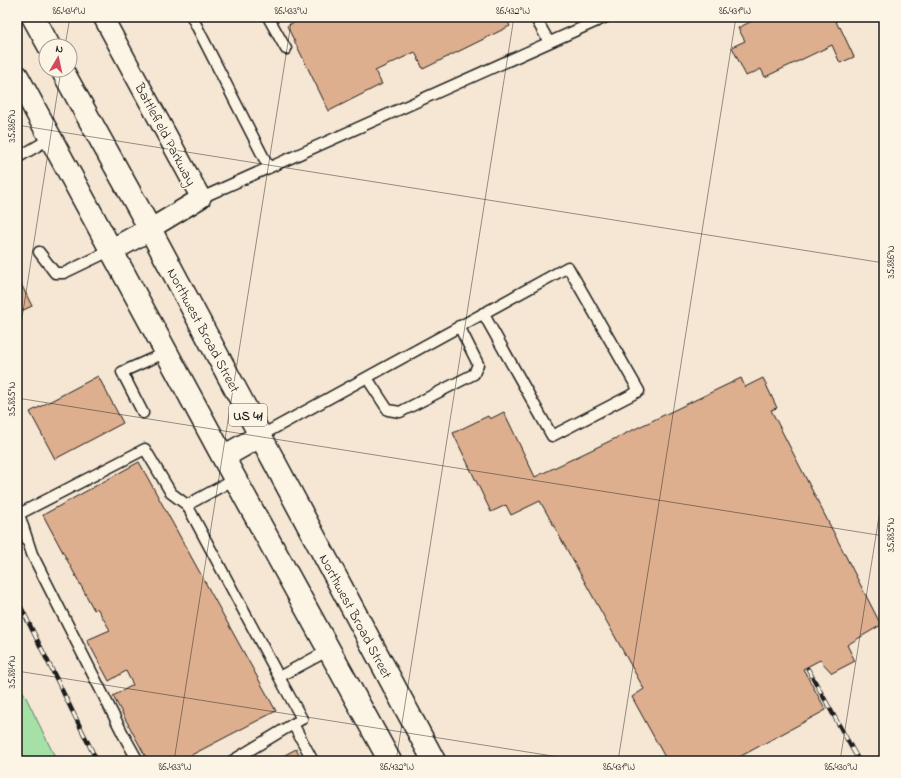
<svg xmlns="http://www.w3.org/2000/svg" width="901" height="778" font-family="'Indie Flower',sans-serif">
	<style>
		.green { fill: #a5e1a7; stroke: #607e62 }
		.building { fill: #deaf8f; stroke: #1c1c1c }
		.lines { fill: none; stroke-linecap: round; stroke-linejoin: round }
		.lane-casing { stroke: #1c1c1c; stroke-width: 13 }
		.street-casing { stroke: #1c1c1c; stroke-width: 22 }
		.primary-casing { stroke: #1c1c1c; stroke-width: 25 }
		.lane { stroke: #fcf5e5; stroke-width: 10 }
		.street { stroke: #fcf5e5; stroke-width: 19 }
		.primary { stroke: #fcf5e5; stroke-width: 22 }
		.rail-casing { stroke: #1c1c1c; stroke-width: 4.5 }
		.rail { stroke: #fcf5e5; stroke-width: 3; stroke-dasharray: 9; stroke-linecap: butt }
		.ticks { fill: none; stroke: #1c1c1c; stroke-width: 1; stroke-opacity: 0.45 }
		.labels { text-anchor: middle; stroke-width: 3; stroke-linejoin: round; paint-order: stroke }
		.shield { fill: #fcf5e5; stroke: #5f5d58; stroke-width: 1 }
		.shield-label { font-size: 13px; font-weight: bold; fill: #1c1c1c }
		.street-label { font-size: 14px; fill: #1c1c1c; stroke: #fcf5e5 }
		.neatline { fill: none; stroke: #1c1c1c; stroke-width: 1.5 }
		.ticks-label { font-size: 10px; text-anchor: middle; fill: #1c1c1c }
	</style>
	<rect width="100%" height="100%" fill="#f6e7d4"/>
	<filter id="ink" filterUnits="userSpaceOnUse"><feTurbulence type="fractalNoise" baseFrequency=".025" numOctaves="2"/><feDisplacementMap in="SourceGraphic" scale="8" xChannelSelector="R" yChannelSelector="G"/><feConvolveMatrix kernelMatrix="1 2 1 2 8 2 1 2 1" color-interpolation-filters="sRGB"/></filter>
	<g filter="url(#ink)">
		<path class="green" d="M17 679 57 761H17Z"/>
		<path class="building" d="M304 17H505L510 26 423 69 415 52 375 71 382 84 329 111 287 26Z
			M760 17H834L839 28 840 27 854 57 840 63 832 45 765 77 761 69 746 76 732 47 745 41 738 28Z
			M17 276 32 306 17 313Z
			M98 376 123 423 55 459 30 412Z
			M741 378 745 387 763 378 777 408 771 410 881 625 847 645 855 661 832 673 820 660 803 669 826 710 732 761H667L632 697 644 689 540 501 511 515 506 505 491 512 453 433 488 416 490 419 504 412 535 477Z
			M139 462 276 711 180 761H148L113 696 133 685 126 671 109 681 87 640 110 630 97 608 94 610 43 515Z
			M296 749 302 761H274Z"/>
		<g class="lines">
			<g class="lane-casing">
				<path id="lane" d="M192 17 269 168
					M268 17 286 49
					M535 17 549 42
					M17 158 51 138
					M201 198 606 17
					M39 252 55 273H64L112 250
					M367 378 388 410 400 412 474 374 478 364 459 326
					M143 413 122 372 167 352
					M260 436 568 267 639 391 552 436 483 313
					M235 479 187 505 279 677
					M138 761 123 734 32 554 19 514 145 449 171 493 187 505
					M232 761 293 724
					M313 761 293 724 302 719 279 677 329 650"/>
			</g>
			<g class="street-casing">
				<path id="street" d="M103 17 201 198 150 229"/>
			</g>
			<g class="primary-casing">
				<path id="primary" d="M33 17 49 46
					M62 70 150 229 434 761
					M17 76 223 457 390 761
					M112 250 150 229
					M223 457 260 436"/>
			</g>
			<use href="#lane" class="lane"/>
			<use href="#street" class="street"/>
			<use href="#primary" class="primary"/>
			<g class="rail-casing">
				<path id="rail" d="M17 599 97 761
					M808 669 859 761"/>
			</g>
			<use href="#rail" class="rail"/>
		</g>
	</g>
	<path class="ticks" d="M65 46 70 17M17 125 884 263M17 350 61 70M17 398 884 536M17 671 584 761M174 761 292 17M396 761 514 17M618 761 736 17M840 761 884 485"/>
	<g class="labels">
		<rect class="shield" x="229" y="404" width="38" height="22" rx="3"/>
		<g class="shield-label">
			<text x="248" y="420">US 41</text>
		</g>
		<g class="street-label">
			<text transform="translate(166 134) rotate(62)" y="5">Battlefield Parkway</text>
			<text transform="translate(204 330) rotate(62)" y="5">Northwest Broad Street</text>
			<text transform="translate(356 616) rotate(62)" y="5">Northwest Broad Street</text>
		</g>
	</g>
	<rect width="901" height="778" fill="none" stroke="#fcf5e5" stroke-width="44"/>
	<g transform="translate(58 58) rotate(9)"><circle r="19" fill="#fcf5e5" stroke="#a29e95"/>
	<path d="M0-3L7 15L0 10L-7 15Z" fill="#d1495b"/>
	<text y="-6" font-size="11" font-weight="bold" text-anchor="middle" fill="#1c1c1c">N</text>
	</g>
	<rect x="22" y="22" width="857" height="734" class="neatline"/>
	<g class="ticks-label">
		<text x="69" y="14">86.434°W</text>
		<text x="291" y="14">86.433°W</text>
		<text x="513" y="14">86.432°W</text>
		<text x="735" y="14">86.431°W</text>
		<text transform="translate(11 126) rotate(-90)" y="4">35.886°N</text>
		<text transform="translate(890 262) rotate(-90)" y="4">35.886°N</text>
		<text transform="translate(11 399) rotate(-90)" y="4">35.885°N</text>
		<text transform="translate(890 535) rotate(-90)" y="4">35.885°N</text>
		<text transform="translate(11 672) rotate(-90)" y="4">35.884°N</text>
		<text x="175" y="770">86.433°W</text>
		<text x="397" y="770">86.432°W</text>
		<text x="619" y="770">86.431°W</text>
		<text x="841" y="770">86.430°W</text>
	</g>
</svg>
